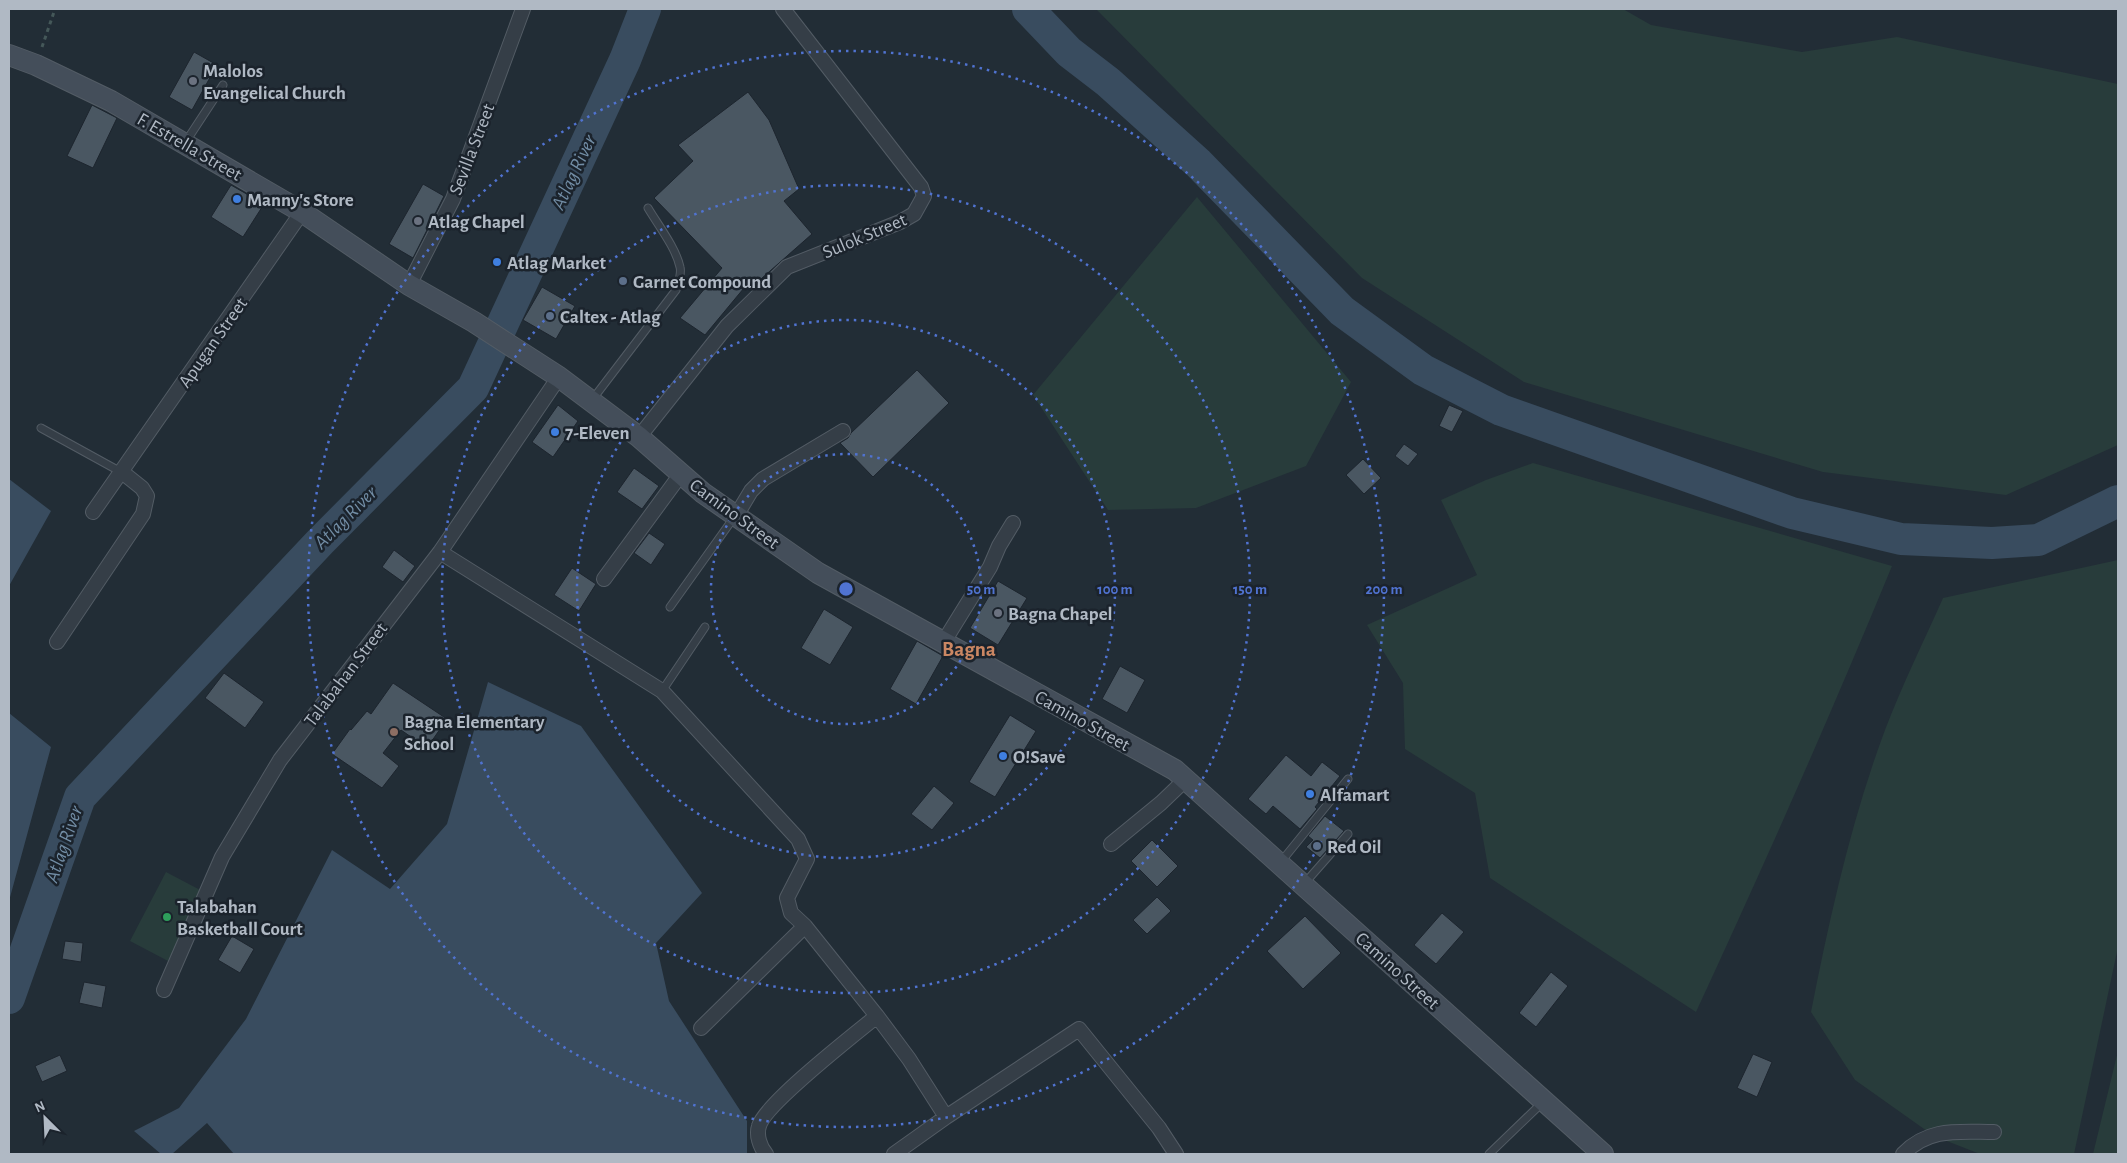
<svg xmlns="http://www.w3.org/2000/svg" width="2127" height="1163" font-family="'Alegreya Sans',sans-serif">
	<style>
		.green { fill: #283c3b }
		.water { fill: #394c5f }
		.lines { fill: none; stroke-linecap: round; stroke-linejoin: round }
		.river { stroke: #394c5f; stroke-width: 32 }
		.building { fill: #4a5762; stroke: #1d252e }
		.service-casing { stroke: #535c65; stroke-width: 9 }
		.minor-casing { stroke: #535c65; stroke-width: 16 }
		.secondary-casing { stroke: #535c65; stroke-width: 22 }
		.path { stroke: #455859; stroke-width: 3; stroke-dasharray: 4 4; stroke-linecap: butt }
		.service { stroke: #353e47; stroke-width: 7 }
		.minor { stroke: #353e47; stroke-width: 14 }
		.secondary { stroke: #444e5a; stroke-width: 20 }
		.ring { fill: none; stroke: #5073d1; stroke-width: 2.5; stroke-dasharray: 2.5 5 }
		.worship-dot { fill: #6b7280; stroke: #1b232c; stroke-width: 2 }
		.shop-dot { fill: #3f7fe0; stroke: #1b232c; stroke-width: 2 }
		.service-dot { fill: #5c6f8a; stroke: #1b232c; stroke-width: 2 }
		.education-dot { fill: #8d6e63; stroke: #1b232c; stroke-width: 2 }
		.leisure-dot { fill: #2e9e5b; stroke: #1b232c; stroke-width: 2 }
		.labels { text-anchor: middle; stroke-width: 5; stroke-linejoin: round; paint-order: stroke }
		.poi-label { font-size: 19px; font-weight: bold; fill: #b0b9c4; stroke: #1b232c; text-anchor: start }
		.street-label { font-size: 19px; fill: #b0b9c4; stroke: #1b232c }
		.water-label { font-size: 20px; font-style: italic; fill: #728da5; stroke: #1b232c }
		.quarter-label { font-size: 21px; font-weight: bold; fill: #cb8763; stroke: #1b232c }
		.centre { fill: #5073d1; stroke: #1b232c; stroke-width: 2.5 }
		.ring-label { font-size: 15px; text-anchor: middle; font-weight: bold; fill: #5073d1; stroke: #1b232c; stroke-width: 5; stroke-linejoin: round; paint-order: stroke }
	</style>
	<rect width="100%" height="100%" fill="#222d36"/>
	<path class="green" d="M1096 9H1623L1651 25 1802 52 1897 37 2118 84V445L2006 495 1823 472 1524 382 1362 278Z
		M1197 197 1351 382 1306 466 1196 508 1108 510 1033 395Z
		M1533 463 1892 566C1830 717 1764 865 1696 1012L1490 878 1475 793 1405 749 1403 683 1367 625 1477 575 1441 500 1486 480Z
		M2118 560V947L2074 1154H1980L1934 1136 1855 1080 1811 1012C1830 916 1851 821 1885 730 1902 685 1924 641 1943 598Z
		M166 872 204 892 168 961 130 941Z
		M2118 1051V1154H2093Z"/>
	<path class="water" d="M9 479 51 511 9 586Z
		M488 682 581 726 702 893 656 943 669 1001 747 1121V1154H234L207 1123 172 1154H161L134 1131 179 1108 246 1019 332 850 390 889 447 824Z
		M9 713 51 747 9 901Z"/>
	<g class="lines">
		<path class="river" d="M1028 9 1069 52 1108 82 1198 163 1342 311 1423 370 1501 410 1792 513 1901 539 1992 543 2038 540 2118 501
			M9 998 80 797 320 542 473 388 625 60 645 9"/>
	</g>
	<path class="building" d="M194 52 217 65 192 110 169 97Z
		M748 92 769 120 799 189 784 201 812 234 753 286 749 282 705 335 680 318 722 268 654 198 693 161 678 145Z
		M92 105 117 118 93 168 67 156Z
		M423 184 444 196 413 258 389 244Z
		M231 185 264 204 243 237 211 217Z
		M542 287 575 306 556 339 523 320Z
		M917 370 949 403 873 477 840 443 848 438 851 433Z
		M558 405 578 421 553 457 532 442Z
		M1449 405 1463 411 1452 432 1439 426Z
		M1404 444 1418 454 1408 466 1395 456Z
		M1363 459 1381 478 1364 494 1346 475Z
		M634 468 659 486 642 509 617 492Z
		M649 533 665 544 651 565 634 553Z
		M394 550 415 566 403 582 382 567Z
		M572 568 596 584 579 611 554 595Z
		M998 581 1027 598 998 645 970 628Z
		M824 609 853 627 830 665 801 648Z
		M917 641 943 656 916 704 890 689Z
		M1120 666 1145 680 1127 713 1102 699Z
		M224 673 264 702 245 728 205 698Z
		M393 683 447 719 427 748 401 730 383 753 399 766 382 788 332 754 350 729 351 730 367 711 371 714Z
		M1010 715 1036 731 995 797 969 782Z
		M1286 755 1311 776 1322 762 1340 776 1315 807 1317 809 1300 829 1273 806 1266 814 1248 799Z
		M934 786 954 803 932 830 911 814Z
		M1325 816 1344 831 1320 858 1306 847 1313 840 1308 836Z
		M1152 840 1178 866 1157 887 1131 861Z
		M1157 897 1171 911 1147 934 1133 920Z
		M1442 913 1464 932 1436 964 1414 945Z
		M1305 916 1341 953 1303 989 1267 951Z
		M232 936 254 949 240 973 218 960Z
		M65 941 83 943 81 962 62 959Z
		M1551 972 1568 986 1536 1027 1519 1013Z
		M84 982 106 986 102 1008 79 1003Z
		M1753 1054 1772 1062 1757 1097 1737 1088Z
		M60 1055 67 1071 42 1082 35 1066Z"/>
	<g class="lines">
		<g class="service-casing">
			<path id="service" d="M185 143 223 85
				M592 400 676 290C678 283 682 274 680 267 676 248 658 225 648 208
				M41 428 121 472
				M670 607 735 516
				M662 691 705 627
				M1280 863 1348 779
				M1304 884 1348 834
				M1489 1154 1543 1102"/>
		</g>
		<g class="minor-casing">
			<path id="minor" d="M409 285 453 199 523 9
				M639 437 727 326 787 267 900 222 914 214 924 196 921 187 783 9
				M93 512 302 212
				M736 516 751 491 763 479 843 431
				M440 552 662 691 798 839 807 859 787 898 791 913 805 926 877 1016 909 1059 946 1117 1079 1029 1159 1128 1176 1154
				M604 579 681 474
				M57 642 143 514 147 496 142 488 122 472
				M943 643 990 567 999 546 1013 523
				M1111 844 1161 803 1185 780
				M164 990 222 857 280 760 440 552 559 377
				M701 1028 805 926
				M766 1154C760 1147 756 1135 759 1126 765 1104 855 1034 877 1016
				M894 1154 946 1117
				M1903 1154C1929 1127 1959 1132 1994 1132"/>
		</g>
		<g class="secondary-casing">
			<path id="secondary" d="M9 55 36 65 111 101 302 212 409 285 474 322 559 377 639 437 703 493 818 573 1175 770 1603 1154"/>
		</g>
		<path class="path" d="M42 47 55 9"/>
		<use href="#service" class="service"/>
		<use href="#minor" class="minor"/>
		<use href="#secondary" class="secondary"/>
	</g>
	<g class="ring">
		<circle cx="846" cy="589" r="135"/>
		<circle cx="846" cy="589" r="269"/>
		<circle cx="846" cy="589" r="404"/>
		<circle cx="846" cy="589" r="538"/>
	</g>
	<g class="worship-dot">
		<circle cx="193" cy="81" r="5"/>
		<circle cx="418" cy="221" r="5"/>
		<circle cx="998" cy="613" r="5"/>
	</g>
	<g class="shop-dot">
		<circle cx="237" cy="199" r="5"/>
		<circle cx="497" cy="262" r="5"/>
		<circle cx="555" cy="432" r="5"/>
		<circle cx="1003" cy="756" r="5"/>
		<circle cx="1310" cy="794" r="5"/>
	</g>
	<g class="service-dot">
		<circle cx="623" cy="281" r="5"/>
		<circle cx="550" cy="316" r="5"/>
		<circle cx="1317" cy="846" r="5"/>
	</g>
	<circle class="education-dot" cx="394" cy="732" r="5"/>
	<circle class="leisure-dot" cx="167" cy="917" r="5"/>
	<g class="labels">
		<g class="poi-label">
			<text x="203" y="77">Malolos<tspan x="203" dy="22">Evangelical Church</tspan></text>
			<text x="247" y="206">Manny's Store</text>
			<text x="428" y="228">Atlag Chapel</text>
			<text x="507" y="269">Atlag Market</text>
			<text x="633" y="288">Garnet Compound</text>
			<text x="560" y="323">Caltex - Atlag</text>
			<text x="565" y="439">7-Eleven</text>
			<text x="1008" y="620">Bagna Chapel</text>
			<text x="404" y="728">Bagna Elementary<tspan x="404" dy="22">School</tspan></text>
			<text x="1013" y="763">O!Save</text>
			<text x="1320" y="801">Alfamart</text>
			<text x="1327" y="853">Red Oil</text>
			<text x="177" y="913">Talabahan<tspan x="177" dy="22">Basketball Court</tspan></text>
		</g>
		<g class="street-label">
			<text transform="translate(190 146) rotate(30)" y="7">F. Estrella Street</text>
			<text transform="translate(471 149) rotate(-69)" y="7">Sevilla Street</text>
			<text transform="translate(864 235) rotate(-23)" y="7">Sulok Street</text>
			<text transform="translate(212 342) rotate(-55)" y="7">Apugan Street</text>
			<text transform="translate(735 513) rotate(36)" y="7">Camino Street</text>
			<text transform="translate(345 674) rotate(-53)" y="7">Talabahan Street</text>
			<text transform="translate(1083 720) rotate(29)" y="7">Camino Street</text>
			<text transform="translate(1398 970) rotate(42)" y="7">Camino Street</text>
		</g>
		<g class="water-label">
			<text transform="translate(573 172) rotate(-65)" y="7">Atlag River</text>
			<text transform="translate(345 517) rotate(-45)" y="7">Atlag River</text>
			<text transform="translate(63 844) rotate(-71)" y="7">Atlag River</text>
		</g>
		<g class="quarter-label">
			<text x="969" y="656">Bagna</text>
		</g>
	</g>
	<circle cx="846" cy="589" r="8" class="centre"/>
	<g class="ring-label">
		<text x="981" y="594">50 m</text>
		<text x="1115" y="594">100 m</text>
		<text x="1250" y="594">150 m</text>
		<text x="1384" y="594">200 m</text>
	</g>
	<rect width="2127" height="1163" fill="none" stroke="#b0b9c4" stroke-width="20"/>
	<g transform="translate(45 1118) rotate(336)" stroke="#1b232c" stroke-width="4" paint-order="stroke">
	<path d="M0-4L9 19L0 12L-9 19Z" fill="#b0b9c4"/>
	<text y="-8" font-size="14" font-weight="bold" text-anchor="middle" fill="#b0b9c4">N</text>
	</g>
</svg>
